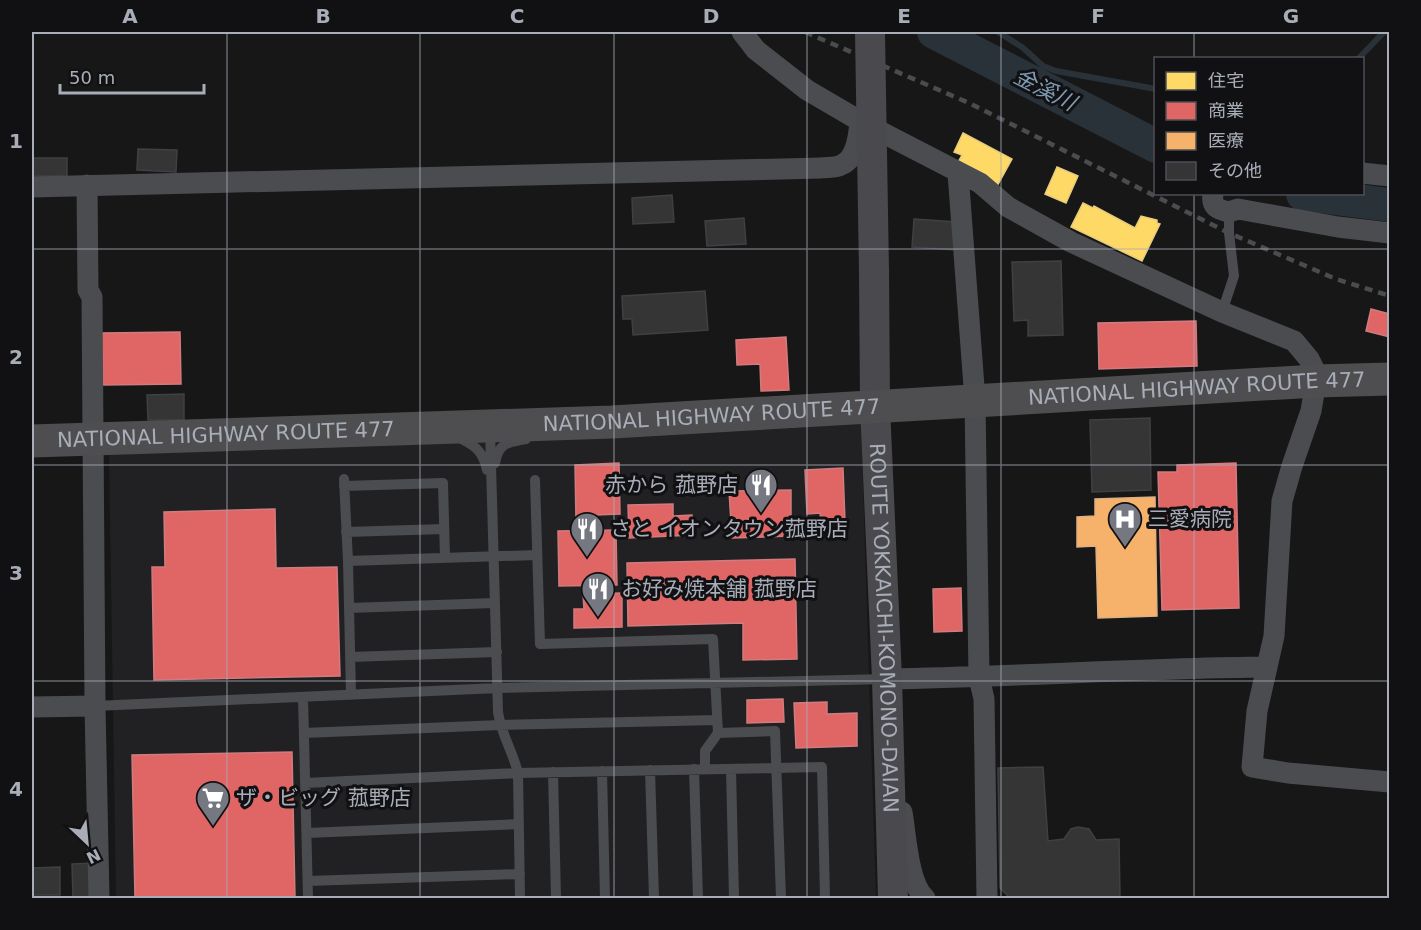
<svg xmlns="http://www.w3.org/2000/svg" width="1421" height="930" font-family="'DejaVu Sans','Noto Sans JP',sans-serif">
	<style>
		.built { fill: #212123 }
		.homes { fill: #ffd966; stroke: #e5cc7f; stroke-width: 1.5 }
		.shops { fill: #e06666; stroke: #cf7b7f; stroke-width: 1.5 }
		.health { fill: #f6b26b; stroke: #dfb082; stroke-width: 1.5 }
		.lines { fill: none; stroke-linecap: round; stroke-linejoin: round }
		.stream { stroke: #2a3239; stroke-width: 6 }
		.river { stroke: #2a3239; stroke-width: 34 }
		.building { fill: #353536; stroke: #3f4043; stroke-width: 1.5 }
		.lane { stroke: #4b4c50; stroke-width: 10 }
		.street { stroke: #4b4c50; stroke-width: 21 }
		.secondary { stroke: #4a4a4e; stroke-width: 30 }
		.highway { stroke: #4e4e51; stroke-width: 33 }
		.rail { stroke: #4b4c4f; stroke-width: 4.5; stroke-dasharray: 8 6; stroke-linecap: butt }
		.secondary-bridge { stroke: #4a4a4e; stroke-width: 30 }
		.grid { fill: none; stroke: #a8adb8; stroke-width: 1.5; stroke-opacity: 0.55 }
		.labels { text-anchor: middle; stroke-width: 6; stroke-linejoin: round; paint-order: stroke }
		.street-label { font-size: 21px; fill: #a8adb8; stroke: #111113 }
		.poi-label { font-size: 21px; fill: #a8adb8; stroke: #111113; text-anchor: start }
		.water-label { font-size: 22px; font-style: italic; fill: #7f9bb3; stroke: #111113 }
		.neatline { fill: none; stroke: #a8adb8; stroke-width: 2 }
		.grid-label { font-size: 20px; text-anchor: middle; font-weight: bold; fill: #a8adb8 }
	</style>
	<rect width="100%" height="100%" fill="#171717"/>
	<path class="built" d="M861 421 876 898H116L109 453Z"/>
	<path class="homes" d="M963 133 1012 159 996 188 957 164 962 155 954 152Z
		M1057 167 1078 176 1066 203 1045 194Z
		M1083 203 1093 208 1094 206 1135 228 1141 216 1157 220V223L1160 224 1142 261 1071 227Z"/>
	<path class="shops" d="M1371 309 1390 314V337L1366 331Z
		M1196 321 1197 366 1099 369 1098 323Z
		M180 332 181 384 103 385 102 333Z
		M786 337 789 390 761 391 760 364 737 365 736 340Z
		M619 463 620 514 595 515 596 521H576L575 465Z
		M1236 463 1239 608 1162 610 1158 472H1177V465Z
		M843 468 845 522 821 523 820 513 807 514 805 470Z
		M791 490V536L732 538 729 491Z
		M673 504V516L692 515 693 535 629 538 628 505Z
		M275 509 276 568 337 567 340 676 154 680 152 567H165L164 512Z
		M616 530 617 585 559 586 558 531Z
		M795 559 797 659 743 660V623L628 626 627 563Z
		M961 588 962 631 934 632 933 589Z
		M622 593V627L574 628V609H584L583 594Z
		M783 699 784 722 747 723V700Z
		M827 702V714L857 713V746L796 748 794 703Z
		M292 752 295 898H135L132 755Z"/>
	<path class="health" d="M1155 497 1157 616 1098 618 1096 546 1077 547V517L1095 516V499Z"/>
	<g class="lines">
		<path class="stream" d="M998 32 1022 47 1043 66 1056 71 1156 89
			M1359 58 1384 32"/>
		<path class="river" d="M934 32 1156 146
			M1303 194 1390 205"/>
	</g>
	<path class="building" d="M138 149 177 150 176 172 137 170Z
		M33 158H67V176H33Z
		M672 195 674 222 633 224 632 198Z
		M744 218 746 244 707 246 705 221Z
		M914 219 957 222 956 250 912 247Z
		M1061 261 1063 335 1028 336V320L1014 321 1012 262Z
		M705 291 708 330 633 335 632 319H623L622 296Z
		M184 394V420H148L147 395Z
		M1150 418 1151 490 1092 492 1090 420Z
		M1043 767 1048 841 1064 839 1071 829 1078 827 1089 829 1096 840 1119 839 1120 898H1010L1000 888 998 768Z
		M95 863V898H73L72 864Z
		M60 867V895H32V868Z"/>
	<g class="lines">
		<path class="lane" d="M1222 312 1234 276 1229 233V212
			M490 429 498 712C501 734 513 752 518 773L520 898
			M457 437C475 445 483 451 487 470
			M495 463C499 442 507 443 526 439
			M344 479 348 561 351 695
			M535 480 540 644 713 639 718 733 775 731 781 898
			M344 486 443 483 445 558
			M346 532 444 529
			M348 561 537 555
			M349 608 495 603
			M350 657 497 652
			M303 697 308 898
			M95 706 498 688 886 679
			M304 733 500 725 717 720
			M694 769 698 898
			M705 769V751L718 733
			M731 769 734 898
			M650 770 654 898
			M602 771 605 898
			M553 772 556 898
			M305 783 518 773 822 767 825 898
			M307 833 519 824
			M308 881 520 874"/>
		<path class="street" d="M742 32 756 50 807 90 860 121 980 183 1008 207 1071 242 1222 312 1294 341 1309 359 1314 369 1316 381 1311 411 1292 466 1282 501 1274 636 1257 711 1252 767 1288 773 1390 782
			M958 173 975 400 979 677 984 699 987 898
			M1362 173 1390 176
			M87 185 88 290 92 297 95 706 99 898
			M32 187 821 168C827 167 836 168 841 165 857 159 859 135 860 121
			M1213 194C1211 207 1217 209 1229 212L1238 209 1338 227 1390 233
			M887 679C1014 677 1140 668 1267 667
			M32 707 95 706
			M902 812C906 834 908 884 925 898"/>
		<path class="secondary" id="s1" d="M874 272 875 406 887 679 893 898"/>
		<path class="highway" id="s2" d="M32 441 612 422 1316 381 1390 379"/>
		<path class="rail" d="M805 32 969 103 1229 233 1336 279 1390 296"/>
		<path class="secondary-bridge" d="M870 32 874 272"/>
	</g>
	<path class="grid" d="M227 32V898M420 32V898M614 32V898M807 32V898M1001 32V898M1194 32V58M1194 194V898M32 249H1390M32 465H1390M32 681H1390"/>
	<defs>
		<g id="restaurant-pin" transform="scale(1.725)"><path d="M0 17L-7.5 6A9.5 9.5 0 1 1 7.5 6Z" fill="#757880" stroke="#111113"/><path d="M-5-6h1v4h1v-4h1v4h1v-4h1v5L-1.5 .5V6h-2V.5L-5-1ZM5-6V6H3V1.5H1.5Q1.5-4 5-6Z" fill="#fff"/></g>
		<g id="hospital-pin" transform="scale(1.725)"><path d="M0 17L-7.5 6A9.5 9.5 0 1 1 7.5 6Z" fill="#757880" stroke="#111113"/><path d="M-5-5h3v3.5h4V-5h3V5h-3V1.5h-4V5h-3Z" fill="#fff"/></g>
		<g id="supermarket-pin" transform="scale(1.725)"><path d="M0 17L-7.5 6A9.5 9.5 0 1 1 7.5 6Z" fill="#757880" stroke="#111113"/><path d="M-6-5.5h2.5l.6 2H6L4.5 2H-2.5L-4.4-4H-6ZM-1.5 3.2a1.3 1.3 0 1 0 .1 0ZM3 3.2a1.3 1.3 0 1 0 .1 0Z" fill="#fff"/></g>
	</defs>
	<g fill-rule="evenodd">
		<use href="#restaurant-pin" x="761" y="485"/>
		<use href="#hospital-pin" x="1125" y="519"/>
		<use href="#restaurant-pin" x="587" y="529"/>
		<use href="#restaurant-pin" x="598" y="589"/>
		<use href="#supermarket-pin" x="213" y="798"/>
	</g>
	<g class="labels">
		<g class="street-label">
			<text dy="7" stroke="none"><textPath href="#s2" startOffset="1166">NATIONAL HIGHWAY ROUTE 477</textPath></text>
			<text dy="7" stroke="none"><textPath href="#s2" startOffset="680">NATIONAL HIGHWAY ROUTE 477</textPath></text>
			<text dy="7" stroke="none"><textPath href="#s2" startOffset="194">NATIONAL HIGHWAY ROUTE 477</textPath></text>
			<text dy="7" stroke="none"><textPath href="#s1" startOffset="356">ROUTE YOKKAICHI-KOMONO-DAIAN</textPath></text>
		</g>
		<g class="poi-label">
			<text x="738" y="492" text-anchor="end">赤から 菰野店</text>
			<text x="1148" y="526">三愛病院</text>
			<text x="610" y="536">さと イオンタウン菰野店</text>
			<text x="621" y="596">お好み焼本舗 菰野店</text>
			<text x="236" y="805">ザ・ビッグ 菰野店</text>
		</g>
		<g class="water-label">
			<text transform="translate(1045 89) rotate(27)" y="8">金溪川</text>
		</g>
	</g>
	<rect width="1421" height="930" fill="none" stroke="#111113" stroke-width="66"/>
	<rect x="1154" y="57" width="210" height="138" fill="#111113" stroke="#4d4f55" stroke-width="1.5"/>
	<rect x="1166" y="72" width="30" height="18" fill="#ffd966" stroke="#4d4f55" stroke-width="1.5"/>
	<text x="1208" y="87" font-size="18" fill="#a8adb8">住宅</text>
	<rect x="1166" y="102" width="30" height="18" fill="#e06666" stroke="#4d4f55" stroke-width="1.5"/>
	<text x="1208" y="117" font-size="18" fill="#a8adb8">商業</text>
	<rect x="1166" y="132" width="30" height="18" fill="#f6b26b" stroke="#4d4f55" stroke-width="1.5"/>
	<text x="1208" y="147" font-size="18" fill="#a8adb8">医療</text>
	<rect x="1166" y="162" width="30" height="18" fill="#353536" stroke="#4d4f55" stroke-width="1.5"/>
	<text x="1208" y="177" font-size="18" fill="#a8adb8">その他</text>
	<g transform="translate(87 843) rotate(154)" stroke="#111113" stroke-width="4.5" paint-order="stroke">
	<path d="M0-4.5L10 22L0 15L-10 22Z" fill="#a8adb8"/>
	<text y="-9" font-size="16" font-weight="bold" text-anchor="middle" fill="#a8adb8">N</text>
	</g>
	<path d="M60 84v9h144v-9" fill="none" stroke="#a8adb8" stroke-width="3"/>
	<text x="69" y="84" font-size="18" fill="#a8adb8" stroke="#111113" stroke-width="4.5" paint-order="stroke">50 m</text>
	<rect x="33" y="33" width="1355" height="864" class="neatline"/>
	<g class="grid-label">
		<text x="130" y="23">A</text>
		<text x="323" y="23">B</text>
		<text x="517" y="23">C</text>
		<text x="711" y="23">D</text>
		<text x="904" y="23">E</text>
		<text x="1098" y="23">F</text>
		<text x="1291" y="23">G</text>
		<text x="16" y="148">1</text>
		<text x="16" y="364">2</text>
		<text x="16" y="580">3</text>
		<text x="16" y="796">4</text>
	</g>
</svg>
